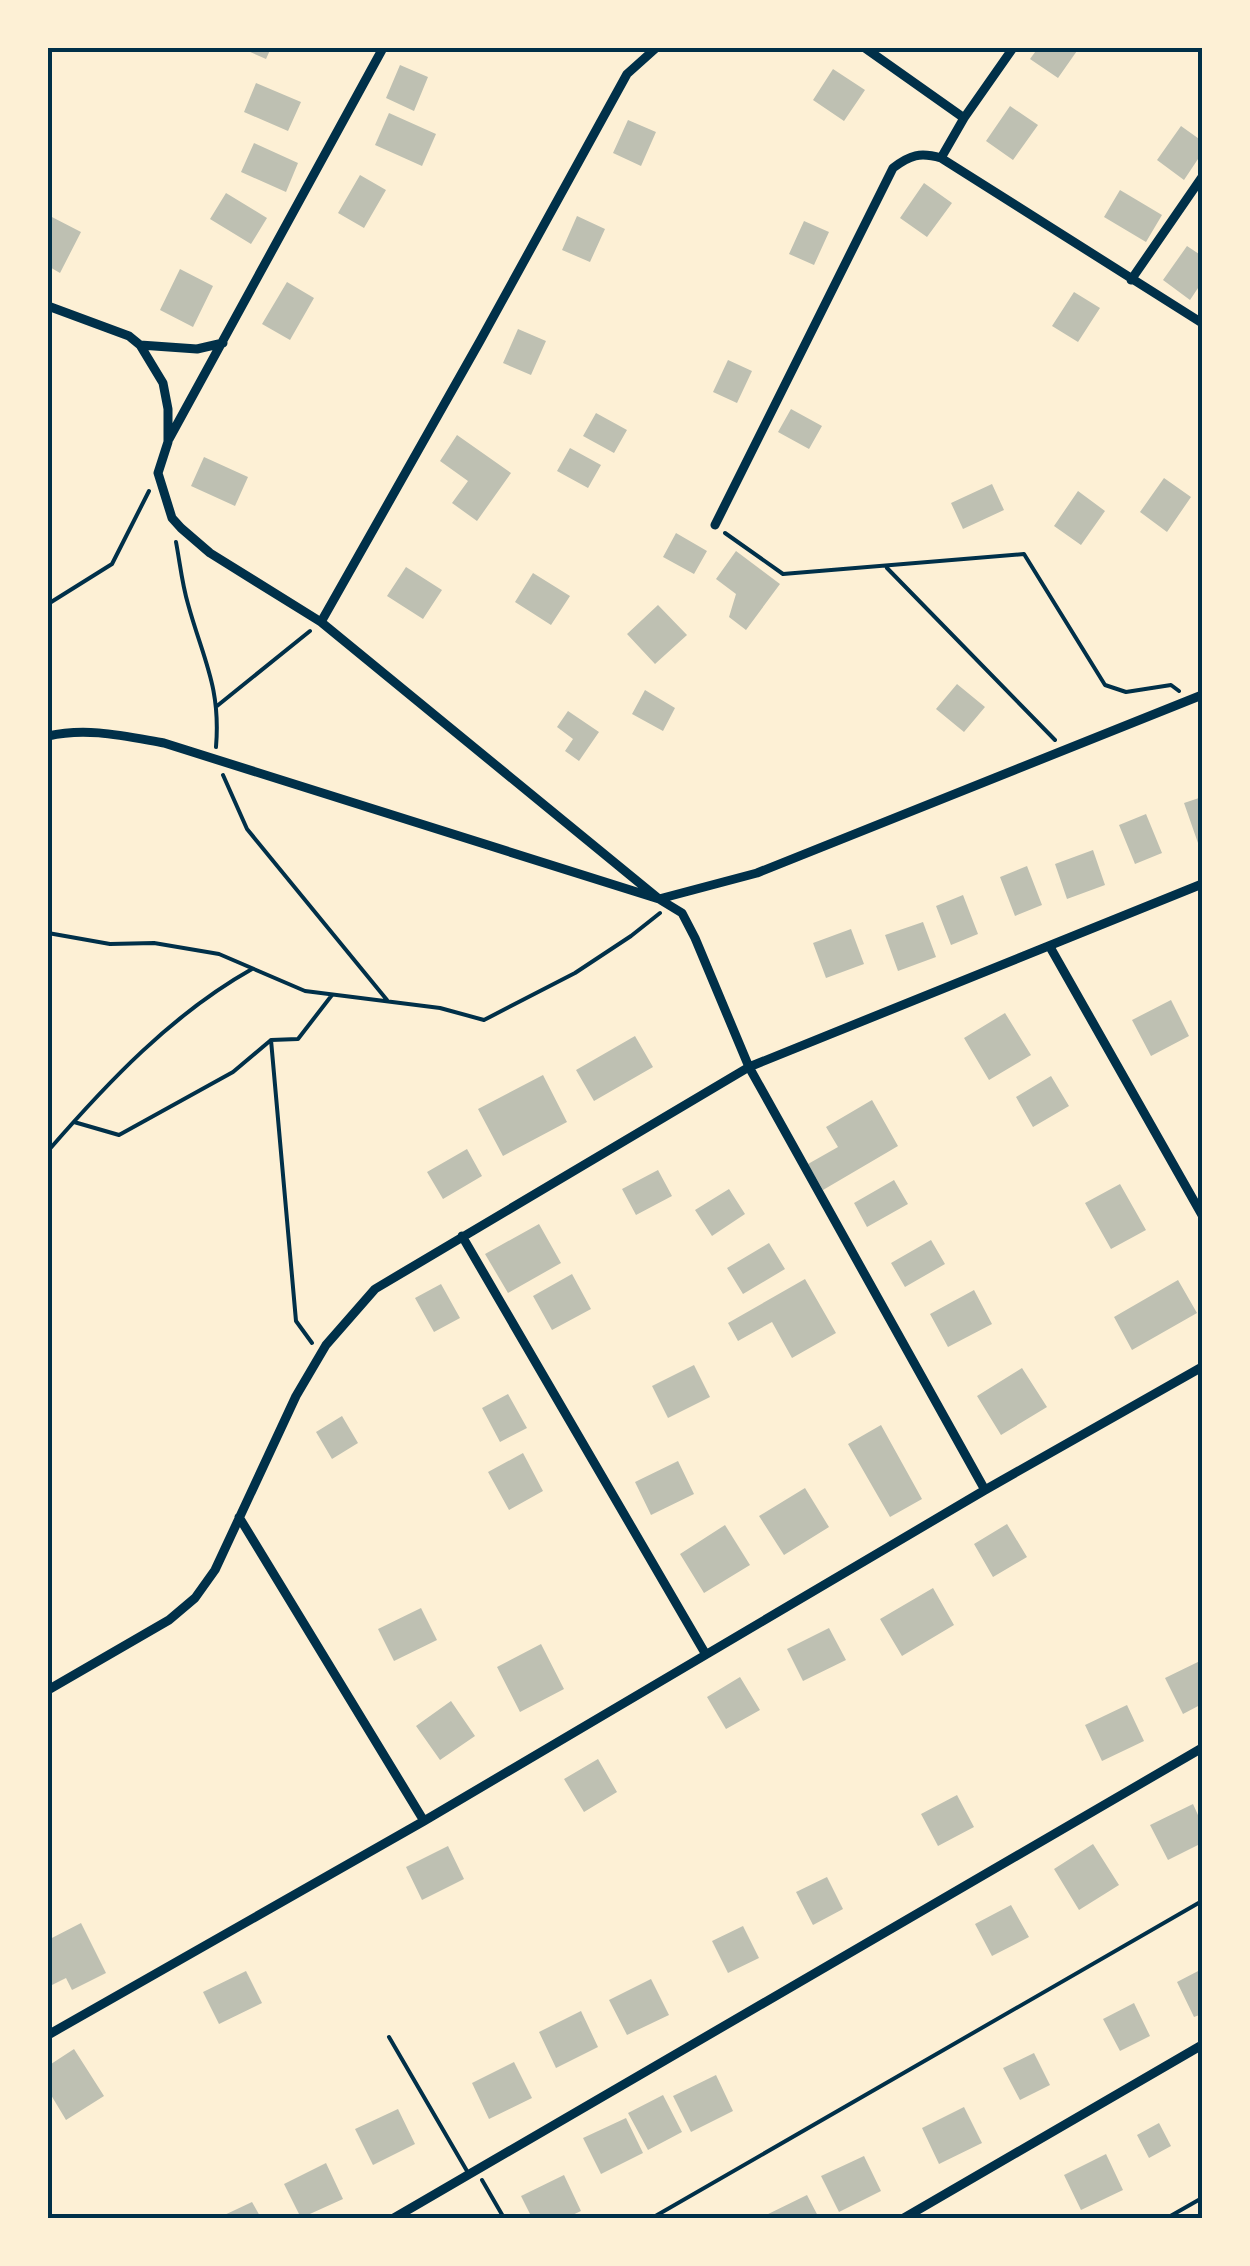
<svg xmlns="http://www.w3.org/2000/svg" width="1250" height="2266" font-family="Manrope,sans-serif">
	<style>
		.building { fill: #bec0b2 }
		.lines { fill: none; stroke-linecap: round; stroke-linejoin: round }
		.path { stroke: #003049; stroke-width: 4 }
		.service { stroke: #003049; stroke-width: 4 }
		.minor { stroke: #003049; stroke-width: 9 }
		.neatline { fill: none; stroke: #003049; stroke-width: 4 }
	</style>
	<rect width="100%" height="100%" fill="#fdf0d5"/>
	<path class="building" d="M241 48H271L266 59Z
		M1038 48H1079L1058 78 1030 59Z
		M400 65 428 77 414 111 386 98Z
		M833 69 865 90 844 121 813 100Z
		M256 83 301 102 288 131 244 112Z
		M1010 106 1038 125 1013 160 986 141Z
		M389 113 436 134 422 166 375 145Z
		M628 120 656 132 641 166 613 153Z
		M1181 126 1202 141V153L1184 180 1157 160Z
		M254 143 298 163 286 192 241 172Z
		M360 175 386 190 364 228 338 213Z
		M924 183 952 203 927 237 900 218Z
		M1120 190 1162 215 1146 242 1104 217Z
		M226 193 267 218 251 244 210 219Z
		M48 215 81 232 60 273 48 266Z
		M577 216 605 229 590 262 562 250Z
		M804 221 829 232 814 265 789 254Z
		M1187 246 1202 256V282L1190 300 1163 280Z
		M180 269 213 286 193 327 160 310Z
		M287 282 314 298 290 340 262 324Z
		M1074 292 1100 308 1078 342 1052 326Z
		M518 329 546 341 531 375 503 363Z
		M728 360 752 371 737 403 713 392Z
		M791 409 822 426 809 449 778 432Z
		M596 413 627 430 614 453 583 436Z
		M457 435 511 473 477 521 452 503 468 481 440 461Z
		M570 448 601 465 588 488 557 471Z
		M204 457 248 477 235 506 191 486Z
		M1164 478 1191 497 1167 532 1140 512Z
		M992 484 1004 510 963 529 951 503Z
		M1078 491 1105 511 1081 545 1054 526Z
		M676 533 707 551 694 574 663 557Z
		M736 551 780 584 746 630 729 617 736 594 716 579Z
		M406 567 442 590 423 619 387 596Z
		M533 573 570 596 551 625 515 602Z
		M658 605 687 635 655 664 627 634Z
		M957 684 985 707 964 732 936 709Z
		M645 690 675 708 663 731 632 714Z
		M568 711 599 732 579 761 565 751 573 739 557 727Z
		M1202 797V842L1198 843 1184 803Z
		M1146 814 1162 853 1135 864 1119 825Z
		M1093 850 1105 885 1067 899 1055 864Z
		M1027 866 1042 905 1015 916 1000 877Z
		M963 895 978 934 951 945 936 906Z
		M923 922 936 957 898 971 885 935Z
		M851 929 864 964 826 978 813 943Z
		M1171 1000 1189 1036 1151 1056 1132 1020Z
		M1005 1013 1031 1055 989 1080 964 1038Z
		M635 1036 653 1067 594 1101 576 1070Z
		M543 1075 567 1122 503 1156 478 1109Z
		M1051 1076 1069 1106 1033 1127 1016 1097Z
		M872 1100 898 1146 823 1190 808 1164 838 1147 826 1127Z
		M467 1149 482 1176 443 1199 427 1172Z
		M658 1170 672 1196 636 1215 622 1189Z
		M894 1180 908 1204 867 1227 854 1203Z
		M1120 1184 1146 1230 1111 1249 1085 1203Z
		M729 1189 745 1214 712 1236 695 1210Z
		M539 1224 561 1263 508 1293 485 1254Z
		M931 1240 945 1264 905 1287 891 1263Z
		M769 1243 785 1269 743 1294 727 1268Z
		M572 1274 591 1309 552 1330 533 1296Z
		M805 1279 836 1333 792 1358 772 1322 738 1341 728 1323Z
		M1178 1280 1197 1313 1132 1350 1114 1317Z
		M441 1284 460 1318 434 1332 415 1298Z
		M974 1290 992 1324 948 1347 930 1314Z
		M694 1365 710 1397 668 1418 652 1386Z
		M1022 1368 1047 1407 1001 1435 977 1396Z
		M508 1394 527 1428 500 1442 482 1408Z
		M342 1416 358 1443 332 1459 316 1432Z
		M881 1425 922 1499 890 1517 848 1444Z
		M523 1453 543 1491 509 1510 488 1472Z
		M678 1461 694 1494 651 1515 635 1482Z
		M805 1488 829 1527 784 1555 759 1516Z
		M1007 1524 1027 1557 993 1577 974 1544Z
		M725 1525 750 1565 704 1593 680 1554Z
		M933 1588 954 1625 902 1656 880 1619Z
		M421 1608 437 1640 394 1661 378 1629Z
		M829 1628 846 1660 803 1681 787 1649Z
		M541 1644 564 1689 520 1712 497 1667Z
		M1202 1660V1704L1183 1714 1165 1678Z
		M740 1677 760 1710 726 1729 707 1697Z
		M451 1701 475 1736 440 1760 416 1726Z
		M1127 1705 1144 1741 1102 1761 1085 1725Z
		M598 1759 617 1792 584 1812 564 1779Z
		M957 1795 974 1827 938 1846 921 1814Z
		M1193 1804 1202 1824V1843L1168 1860 1150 1825Z
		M1093 1844 1119 1885 1079 1910 1054 1869Z
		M448 1846 464 1879 422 1900 406 1867Z
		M827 1877 843 1909 813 1925 796 1892Z
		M1011 1905 1029 1937 992 1956 975 1924Z
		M81 1923 106 1973 72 1990 66 1978 48 1987V1940Z
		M743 1926 759 1958 728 1973 712 1941Z
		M1202 1969V2014L1194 2017 1177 1982Z
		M246 1971 262 2003 219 2024 203 1992Z
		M651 1979 669 2015 627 2035 609 2000Z
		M1134 2003 1150 2036 1120 2051 1103 2019Z
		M581 2011 598 2047 556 2068 539 2032Z
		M74 2049 104 2096 66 2120 48 2090V2066Z
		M1034 2053 1050 2085 1020 2100 1003 2068Z
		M514 2062 532 2098 489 2119 472 2083Z
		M716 2075 733 2111 691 2132 673 2096Z
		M663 2095 682 2132 648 2150 628 2113Z
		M964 2107 982 2143 939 2164 922 2128Z
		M398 2109 415 2144 373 2165 355 2129Z
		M626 2118 643 2153 601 2174 583 2138Z
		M1159 2123 1171 2146 1149 2158 1137 2135Z
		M1106 2154 1123 2190 1081 2210 1064 2175Z
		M864 2156 881 2191 839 2212 821 2176Z
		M326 2163 343 2199 301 2218 284 2184Z
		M564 2175 581 2211 566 2218H532L521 2196Z
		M807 2195 819 2218H760Z
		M252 2202 261 2218H218Z"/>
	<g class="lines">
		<path class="path" d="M725 533 783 574 1024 554 1105 685 1126 692 1171 685 1179 691
			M176 542C180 563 182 584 188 604 203 659 221 687 216 747
			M887 568 1055 740
			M48 604 112 564 149 491
			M217 706 310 631
			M223 775 247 829 387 1000
			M48 933 110 944 154 943 219 954 305 991 440 1008 484 1020 575 973 631 936 660 913
			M271 1040 296 1321 312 1343
			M74 1122 119 1135 233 1072 271 1040 298 1039 332 995
			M48 1151C107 1083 172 1014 252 969
			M482 2180 504 2218"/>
		<path class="service" d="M389 2037 467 2171
			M652 2218 1202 1901
			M1167 2218 1202 2198"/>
		<path class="minor" d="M865 48 964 118 941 158 1202 323
			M964 118 1013 48
			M1131 280 1202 177
			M48 306 129 336 140 345 163 383 168 409V442L158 473 172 518 181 528 210 553 321 622 659 899 757 873 1202 695
			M140 345 197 349 223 343
			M169 439 383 48
			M715 525 893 168C910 155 920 152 941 158
			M321 622 480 341 627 74 656 48
			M48 736C87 727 124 736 164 743L659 899 682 913 695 938 749 1067 985 1490
			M1050 947 1202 1215
			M462 1236 705 1653
			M239 1517 424 1821
			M48 1690 169 1620 195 1598 215 1570 296 1396 326 1345 375 1289 749 1067 1202 884
			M48 2035 424 1821 985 1490 1202 1367
			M394 2218 1202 1748
			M904 2218 1202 2045"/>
	</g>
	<rect width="1250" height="2266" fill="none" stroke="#fdf0d5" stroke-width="100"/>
	<rect x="50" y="50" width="1150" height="2166" class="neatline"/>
</svg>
